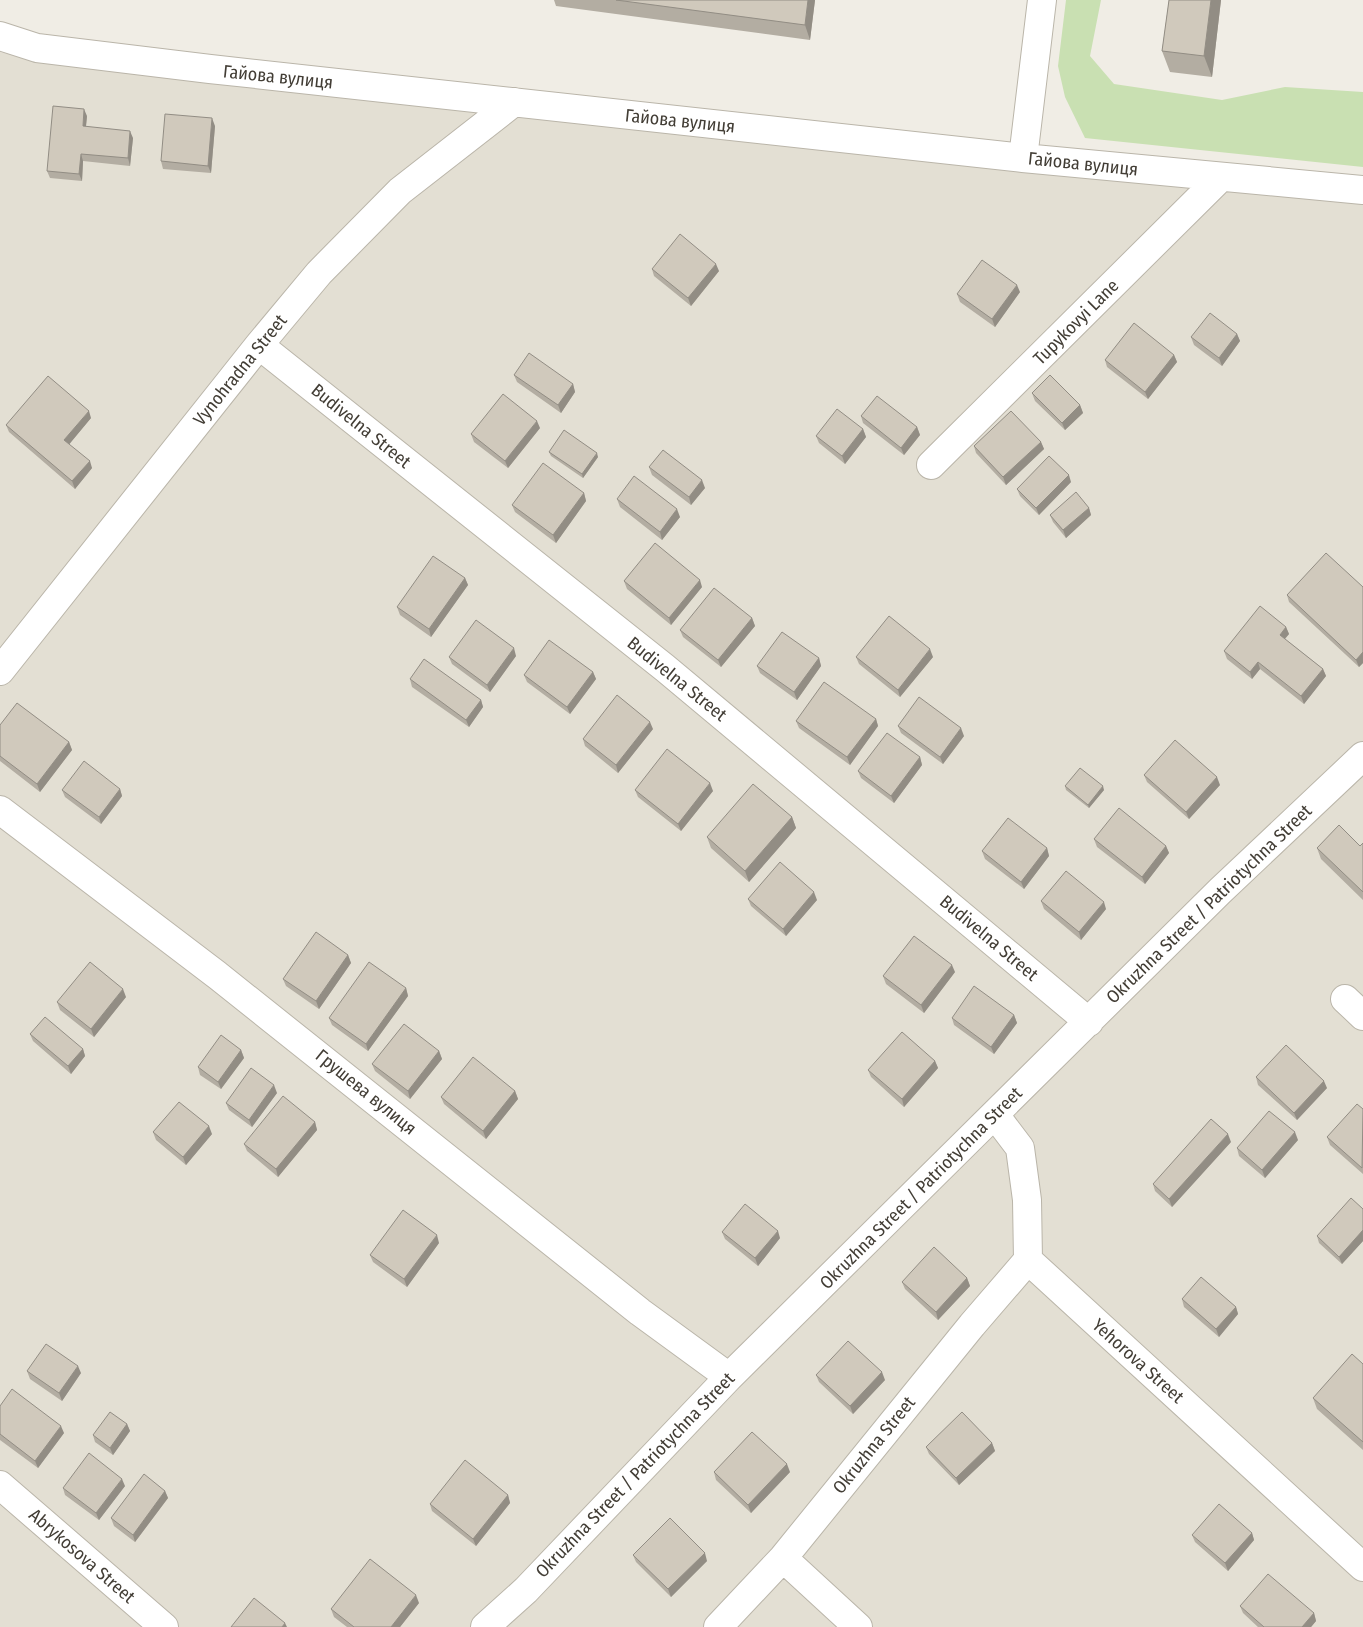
<svg xmlns="http://www.w3.org/2000/svg" width="1363" height="1627" font-family="'Fira Sans Condensed',sans-serif">
	<style>
		.residential { fill: #e3dfd3 }
		.green { fill: #c9e0b2 }
		.lines { fill: none; stroke-linecap: round; stroke-linejoin: round }
		.street-casing { stroke: #bab5a9; stroke-width: 30 }
		.street { stroke: #fff; stroke-width: 28 }
		.wall { fill: #b3ada2 }
		.shaded-wall { fill: #928d84 }
		.building { fill: #d0c9bc; stroke: #928d84 }
		.labels { text-anchor: middle; stroke-width: 4; stroke-linejoin: round; paint-order: stroke }
		.street-label { font-size: 18px; fill: #423d35; stroke: #fff }
	</style>
	<rect width="100%" height="100%" fill="#f0ede5"/>
	<path class="residential" d="M0 52 47 63 1363 196V1627H0Z"/>
	<path class="green" d="M1066 0H1101L1090 56 1114 84 1222 100 1285 87 1363 92V167L1085 138 1065 97 1058 66Z"/>
	<g class="lines">
		<g class="street-casing">
			<path id="street" d="M0 36 37 48 210 69 1023 158 1363 190
				M1023 158 1042 0
				M259 345 665 668 1089 1022
				M931 465 1220 178
				M0 671 259 345 319 273 400 191 514 102
				M0 810 217 975 640 1312 729 1377
				M1345 999 1363 1016
				M995 1115 1020 1148 1027 1200 1028 1260 1363 1567
				M0 1485 164 1627
				M783 1558 858 1627
				M485 1627 526 1590 729 1377 1220 891 1363 756
				M718 1627 783 1558 972 1325 1028 1260"/>
		</g>
		<use href="#street" class="street"/>
	</g>
	<path class="wall" d="M554 0H815L810 40 556 6Z
		M1169 0H1221L1212 77 1170 72 1162 51Z
		M87 116 86 127 133 138 130 166 83 161 82 181 50 178 47 171Z
		M215 126 211 173 163 169 161 161Z
		M652 269 719 271 691 306 654 276Z
		M1020 292 995 327 960 302 957 294Z
		M1237 334 1240 341 1222 366 1194 345 1191 337Z
		M1174 355 1177 362 1148 399 1107 367 1105 360Z
		M514 375 573 384 575 392 561 413 517 382Z
		M1032 393 1080 405 1083 413 1065 430 1035 401Z
		M861 416 917 427 920 435 904 455 863 423Z
		M91 418 69 444 92 468 75 489 9 432 6 425Z
		M540 428 508 468 474 442 471 434Z
		M863 429 866 437 845 464 819 443 816 436Z
		M1041 442 1044 449 1006 485 976 453 974 446Z
		M549 452 598 457 583 478 551 456Z
		M649 467 705 488 691 505 652 475Z
		M1071 482 1039 515 1020 496 1017 489Z
		M584 493 586 501 556 543 515 512 512 505Z
		M617 499 680 517 662 540 620 507Z
		M1089 508 1091 515 1066 538 1053 522 1050 515Z
		M465 578 468 585 431 637 400 615 397 607Z
		M624 581 702 587 671 625 627 589Z
		M1363 587V663L1359 667 1289 602 1287 595Z
		M752 618 755 626 721 667 683 637 680 630Z
		M1286 627 1289 634 1285 639 1323 669 1326 676 1304 704 1260 669 1252 679 1227 659 1224 651Z
		M516 656 490 692 452 664 449 657Z
		M856 657H933L900 697 859 664Z
		M819 658 821 666 797 700 760 673 757 666Z
		M593 672 596 679 570 714 527 682 524 675Z
		M410 679 481 700 483 707 469 727 412 687Z
		M876 719 878 726 850 765 799 728 796 721Z
		M0 725 69 742 72 750 40 792 0 761Z
		M898 726 964 736 943 764 901 733Z
		M653 729 618 773 585 746 583 739Z
		M920 757 922 765 894 803 861 778 858 771Z
		M1144 775 1220 785 1189 819 1147 782Z
		M1065 786 1104 790 1089 808 1066 790Z
		M120 789 122 796 101 824 65 797 62 790Z
		M635 790 713 791 681 831 638 797Z
		M792 817 796 828 749 882 711 848 707 837Z
		M1094 839 1166 846 1169 853 1145 884 1097 847Z
		M1363 843V900L1321 859 1317 848 1360 846Z
		M1047 848 1049 856 1024 889 985 859 982 851Z
		M748 899 817 900 786 936 751 906Z
		M1041 901 1106 909 1081 940 1044 909Z
		M348 955 351 963 319 1009 286 986 283 979Z
		M955 972 924 1013 886 984 883 976Z
		M406 988 408 996 368 1051 332 1025 329 1018Z
		M126 997 94 1037 60 1010 57 1002Z
		M1014 1015 1017 1023 994 1054 954 1025 952 1018Z
		M30 1034 83 1049 85 1056 71 1074 33 1041Z
		M241 1050 244 1058 221 1089 200 1075 198 1067Z
		M439 1051 442 1059 410 1099 375 1071 372 1064Z
		M935 1061 938 1068 904 1107 871 1077 868 1070Z
		M1256 1077 1327 1088 1297 1120 1258 1085Z
		M515 1091 518 1099 486 1139 444 1104 441 1097Z
		M277 1093 252 1127 229 1110 226 1103Z
		M1363 1109V1174L1330 1145 1327 1137Z
		M315 1122 317 1130 278 1177 247 1151 244 1144Z
		M153 1132 212 1134 186 1165 156 1140Z
		M1298 1140 1265 1178 1239 1156 1237 1148Z
		M1231 1142 1172 1207 1155 1191 1153 1184Z
		M1363 1209V1241L1342 1264 1319 1243 1317 1236Z
		M722 1232 780 1238 758 1266 725 1239Z
		M439 1243 407 1287 373 1262 370 1255Z
		M967 1278 970 1286 938 1320 905 1289 902 1282Z
		M1182 1299 1236 1307 1238 1314 1219 1337 1184 1307Z
		M1363 1364V1450L1317 1409 1313 1398Z
		M27 1371 81 1373 62 1401 30 1379Z
		M816 1375 885 1380 853 1414 819 1382Z
		M0 1406 64 1433 38 1468 0 1440Z
		M127 1424 130 1431 113 1455 95 1442 93 1435Z
		M992 1443 995 1451 959 1485 929 1454 926 1447Z
		M714 1472H790L751 1513 716 1480Z
		M125 1486 99 1520 65 1495 63 1488Z
		M165 1491 168 1498 135 1542 114 1526 111 1518Z
		M508 1495 510 1503 476 1546 432 1511 430 1504Z
		M1252 1533 1254 1540 1228 1571 1195 1542 1192 1535Z
		M633 1555 707 1561 671 1597 636 1562Z
		M419 1603 400 1627H347L334 1617 331 1609Z
		M1240 1606 1314 1613 1316 1621 1311 1627H1258L1243 1613Z"/>
	<path class="shaded-wall" d="M808 0H815L810 40 805 25Z
		M1211 0H1221L1212 77 1204 56Z
		M84 109 87 116 85 134 83 126Z
		M212 118 215 126 211 173 208 166Z
		M130 131 133 138 130 166 128 158Z
		M81 154 83 161 82 181 79 174Z
		M716 264 719 271 691 306 688 298Z
		M1017 285 1020 292 995 327 992 319Z
		M1237 334 1240 341 1222 366 1219 358Z
		M1174 355 1177 362 1148 399 1145 392Z
		M573 384 575 392 561 413 558 405Z
		M1080 405 1083 413 1065 430 1062 423Z
		M89 411 91 418 67 447 64 440Z
		M537 421 540 428 508 468 505 461Z
		M917 427 920 435 904 455 901 448Z
		M863 429 866 437 845 464 842 456Z
		M1041 442 1044 449 1006 485 1003 477Z
		M597 453 598 457 583 478 582 474Z
		M90 461 92 468 75 489 72 481Z
		M1069 475 1071 482 1039 515 1036 508Z
		M702 480 705 488 691 505 689 497Z
		M584 493 586 501 556 543 553 535Z
		M1089 508 1091 515 1066 538 1063 530Z
		M677 509 680 517 662 540 660 532Z
		M465 578 468 585 431 637 429 629Z
		M700 580 702 587 671 625 669 618Z
		M752 618 755 626 721 667 718 660Z
		M1286 627 1289 634 1282 642 1280 635Z
		M514 648 516 656 490 692 487 685Z
		M930 649 933 657 900 697 898 690Z
		M1363 652V663L1359 667 1356 660Z
		M819 658 821 666 797 700 794 692Z
		M1258 662 1260 669 1252 679 1250 672Z
		M1323 669 1326 676 1304 704 1301 696Z
		M593 672 596 679 570 714 567 707Z
		M481 700 483 707 469 727 466 720Z
		M876 719 878 726 850 765 847 757Z
		M650 722 653 729 618 773 616 765Z
		M961 728 964 736 943 764 940 757Z
		M69 742 72 750 40 792 37 784Z
		M920 757 922 765 894 803 891 796Z
		M1217 777 1220 785 1189 819 1186 812Z
		M710 783 713 791 681 831 678 824Z
		M1103 786 1104 790 1089 808 1088 805Z
		M120 789 122 796 101 824 99 817Z
		M792 817 796 828 749 882 745 871Z
		M1166 846 1169 853 1145 884 1142 877Z
		M1047 848 1049 856 1024 889 1021 882Z
		M814 892 817 900 786 936 783 929Z
		M1104 902 1106 909 1081 940 1079 932Z
		M348 955 351 963 319 1009 316 1001Z
		M952 965 955 972 924 1013 921 1005Z
		M406 988 408 996 368 1051 366 1044Z
		M123 989 126 997 94 1037 91 1029Z
		M1014 1015 1017 1023 994 1054 991 1047Z
		M83 1049 85 1056 71 1074 68 1066Z
		M241 1050 244 1058 221 1089 218 1082Z
		M439 1051 442 1059 410 1099 408 1091Z
		M935 1061 938 1068 904 1107 902 1099Z
		M1324 1081 1327 1088 1297 1120 1294 1113Z
		M274 1085 277 1093 252 1127 249 1120Z
		M515 1091 518 1099 486 1139 483 1131Z
		M315 1122 317 1130 278 1177 276 1169Z
		M209 1126 212 1134 186 1165 183 1157Z
		M1295 1132 1298 1140 1265 1178 1262 1170Z
		M1228 1134 1231 1142 1172 1207 1169 1199Z
		M1363 1230V1241L1342 1264 1339 1257Z
		M778 1231 780 1238 758 1266 755 1258Z
		M437 1235 439 1243 407 1287 404 1279Z
		M967 1278 970 1286 938 1320 936 1312Z
		M1236 1307 1238 1314 1219 1337 1216 1329Z
		M78 1366 81 1373 62 1401 59 1393Z
		M882 1372 885 1380 853 1414 850 1406Z
		M127 1424 130 1431 113 1455 110 1448Z
		M61 1426 64 1433 38 1468 35 1461Z
		M992 1443 995 1451 959 1485 956 1478Z
		M787 1464 790 1472 751 1513 748 1505Z
		M122 1479 125 1486 99 1520 96 1513Z
		M165 1491 168 1498 135 1542 133 1535Z
		M508 1495 510 1503 476 1546 473 1539Z
		M1252 1533 1254 1540 1228 1571 1225 1563Z
		M705 1553 707 1561 671 1597 668 1589Z
		M416 1595 419 1603 400 1627H391Z
		M1314 1613 1316 1621 1311 1627H1302Z
		M285 1623 287 1627H282Z"/>
	<path class="building" d="M616 0H808L805 25Z
		M1169 0H1211L1204 56 1162 51Z
		M53 106 84 109 83 126 130 131 128 158 81 154 79 174 47 171Z
		M165 114 212 118 208 166 161 161Z
		M680 234 716 264 688 298 652 269Z
		M982 260 1017 285 992 319 957 294Z
		M1210 313 1237 334 1219 358 1191 337Z
		M1134 323 1174 355 1145 392 1105 360Z
		M529 353 573 384 558 405 514 375Z
		M1050 375 1080 405 1062 423 1032 393Z
		M48 376 89 411 64 440 90 461 72 481 6 425Z
		M503 394 537 421 505 461 471 434Z
		M877 396 917 427 901 448 861 416Z
		M837 409 863 429 842 456 816 436Z
		M1011 411 1041 442 1003 477 974 446Z
		M564 430 597 453 582 474 549 452Z
		M663 450 702 480 689 497 649 467Z
		M1049 456 1069 475 1036 508 1017 489Z
		M543 463 584 493 553 535 512 505Z
		M634 476 677 509 660 532 617 499Z
		M1076 492 1089 508 1063 530 1050 515Z
		M655 543 700 580 669 618 624 581Z
		M1326 553 1363 587V652L1356 660 1287 595Z
		M433 556 465 578 429 629 397 607Z
		M714 588 752 618 718 660 680 630Z
		M1260 606 1286 627 1280 635 1323 669 1301 696 1258 662 1250 672 1224 651Z
		M889 616 930 649 898 690 856 657Z
		M476 620 514 648 487 685 449 657Z
		M782 632 819 658 794 692 757 666Z
		M549 640 593 672 567 707 524 675Z
		M424 659 481 700 466 720 410 679Z
		M824 682 876 719 847 757 796 721Z
		M617 695 650 722 616 765 583 739Z
		M919 697 961 728 940 757 898 726Z
		M17 703 69 742 37 784 0 756V725Z
		M887 733 920 757 891 796 858 771Z
		M1175 740 1217 777 1186 812 1144 775Z
		M667 749 710 783 678 824 635 790Z
		M84 761 120 789 99 817 62 790Z
		M1080 768 1103 786 1088 805 1065 786Z
		M753 784 792 817 745 871 707 837Z
		M1119 808 1166 846 1142 877 1094 839Z
		M1008 818 1047 848 1021 882 982 851Z
		M1339 825 1360 846 1363 843V892L1317 848Z
		M780 862 814 892 783 929 748 899Z
		M1066 871 1104 902 1079 932 1041 901Z
		M316 932 348 955 316 1001 283 979Z
		M914 936 952 965 921 1005 883 976Z
		M90 962 123 989 91 1029 57 1002Z
		M369 962 406 988 366 1044 329 1018Z
		M974 986 1014 1015 991 1047 952 1018Z
		M45 1017 83 1049 68 1066 30 1034Z
		M404 1024 439 1051 408 1091 372 1064Z
		M902 1032 935 1061 902 1099 868 1070Z
		M221 1035 241 1050 218 1082 198 1067Z
		M1286 1045 1324 1081 1294 1113 1256 1077Z
		M473 1057 515 1091 483 1131 441 1097Z
		M251 1068 274 1085 249 1120 226 1103Z
		M283 1096 315 1122 276 1169 244 1144Z
		M179 1102 209 1126 183 1157 153 1132Z
		M1357 1104 1363 1109 1362 1168 1327 1137Z
		M1269 1111 1295 1132 1262 1170 1237 1148Z
		M1211 1119 1228 1134 1169 1199 1153 1184Z
		M1351 1198 1363 1209V1230L1339 1257 1317 1236Z
		M745 1204 778 1231 755 1258 722 1232Z
		M403 1210 437 1235 404 1279 370 1255Z
		M934 1247 967 1278 936 1312 902 1282Z
		M1201 1277 1236 1307 1216 1329 1182 1299Z
		M848 1341 882 1372 850 1406 816 1375Z
		M46 1344 78 1366 59 1393 27 1371Z
		M1352 1354 1363 1364V1442L1313 1398Z
		M12 1389 61 1426 35 1461 0 1434V1406Z
		M110 1412 127 1424 110 1448 93 1435Z
		M962 1412 992 1443 956 1478 926 1447Z
		M752 1432 787 1464 748 1505 714 1472Z
		M89 1453 122 1479 96 1513 63 1488Z
		M465 1460 508 1495 473 1539 430 1504Z
		M144 1474 165 1491 133 1535 111 1518Z
		M1219 1504 1252 1533 1225 1563 1192 1535Z
		M670 1518 705 1553 668 1589 633 1555Z
		M370 1559 416 1595 391 1627H354L331 1609Z
		M1268 1574 1314 1613 1302 1627H1264L1240 1606Z
		M254 1598 285 1623 282 1627H231Z"/>
	<g class="labels">
		<g class="street-label">
			<text transform="translate(278 77) rotate(6)" y="6">Гайова вулиця</text>
			<text transform="translate(680 121) rotate(6)" y="6">Гайова вулиця</text>
			<text transform="translate(1083 164) rotate(6)" y="6">Гайова вулиця</text>
			<text transform="translate(1076 322) rotate(-45)" y="6">Tupykovyi Lane</text>
			<text transform="translate(240 370) rotate(-51)" y="6">Vynohradna Street</text>
			<text transform="translate(361 426) rotate(39)" y="6">Budivelna Street</text>
			<text transform="translate(677 679) rotate(39)" y="6">Budivelna Street</text>
			<text transform="translate(1209 904) rotate(-44)" y="6">Okruzhna Street / Patriotychna Street</text>
			<text transform="translate(989 938) rotate(40)" y="6">Budivelna Street</text>
			<text transform="translate(366 1092) rotate(39)" y="6">Грушева вулиця</text>
			<text transform="translate(921 1188) rotate(-45)" y="6">Okruzhna Street / Patriotychna Street</text>
			<text transform="translate(1138 1361) rotate(42)" y="6">Yehorova Street</text>
			<text transform="translate(874 1445) rotate(-51)" y="6">Okruzhna Street</text>
			<text transform="translate(635 1475) rotate(-46)" y="6">Okruzhna Street / Patriotychna Street</text>
			<text transform="translate(82 1556) rotate(41)" y="6">Abrykosova Street</text>
		</g>
	</g>
</svg>
